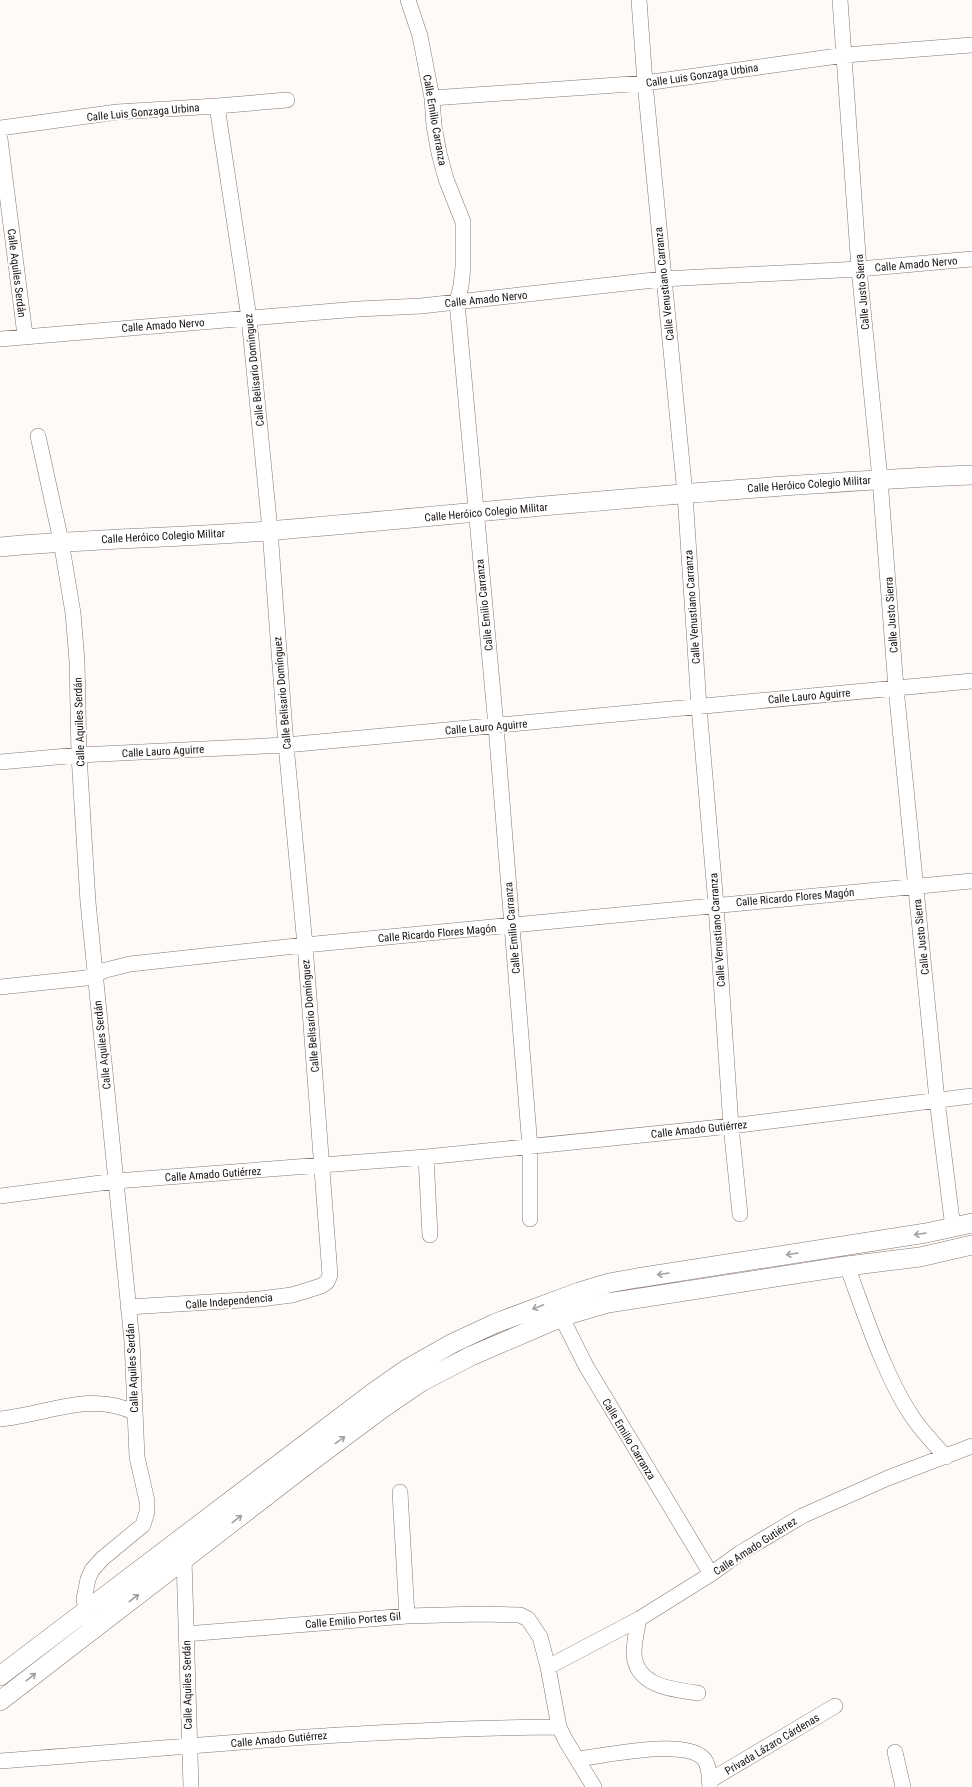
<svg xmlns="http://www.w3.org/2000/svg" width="972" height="1787" font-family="'Roboto Condensed',sans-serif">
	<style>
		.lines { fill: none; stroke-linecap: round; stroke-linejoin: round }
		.minor-casing { stroke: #86776f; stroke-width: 16 }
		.major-casing { stroke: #86776f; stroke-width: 20 }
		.minor { stroke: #fff; stroke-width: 15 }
		.major { stroke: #fff; stroke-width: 19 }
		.oneway { stroke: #a2a09f }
		.labels { text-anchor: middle; stroke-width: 4; stroke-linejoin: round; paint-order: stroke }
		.street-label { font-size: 11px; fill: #17110e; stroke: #fff }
	</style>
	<rect width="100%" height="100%" fill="#fdfaf8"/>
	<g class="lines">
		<g class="minor-casing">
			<path id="minor" d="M408 0 420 36 432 98 434 126 439 153 446 179 463 222V267L461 286 457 302 496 726 512 926 530 1147V1219
				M639 0 645 83 685 494 699 707 716 905 731 1126 740 1214
				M840 0 859 269 880 479 896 688 937 1100 953 1228
				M432 98 645 83 845 55 972 45
				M0 128 117 112 217 106 287 100
				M0 139 25 335
				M0 339 358 309 421 306 663 279 859 269 972 259
				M38 436 61 541 73 613 77 661 79 755 88 902 132 1341 137 1457 147 1501V1512L143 1525 103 1558 92 1570 88 1579 84 1599 88 1620
				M0 762 79 755 286 745 972 681
				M0 987 86 978 106 970 130 964 305 945 972 881
				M426 1157 430 1235
				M0 1196 116 1181 426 1157 731 1126 972 1096
				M847 1266C865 1314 883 1372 911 1415 921 1430 933 1443 946 1457
				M562 1305 566 1326 586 1366 711 1574
				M128 1307 260 1299 292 1295 321 1286 327 1282 330 1275 305 945 286 745 270 530 249 318 217 106
				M0 1419C44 1415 93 1390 135 1413
				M400 1492 407 1616
				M184 1559 191 1787
				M639 1619C637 1630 634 1641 634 1653 635 1686 673 1690 698 1693
				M186 1634 407 1616 480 1614 520 1615 528 1619 540 1637 548 1667 559 1727 566 1741 594 1787
				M548 1667 639 1619 711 1574 740 1553 802 1516 888 1478 972 1446
				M895 1752 903 1787
				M577 1759C604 1756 684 1738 703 1758 710 1765 709 1777 710 1787
				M0 1761C186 1747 372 1728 559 1727
				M709 1781 835 1706"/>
		</g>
		<g class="major-casing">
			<path id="major" d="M0 547C93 538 186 538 279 530 510 510 740 485 972 475
				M0 1676 374 1392 407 1369 453 1343 496 1323 579 1292 609 1283 637 1278 926 1233 972 1223
				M0 1701 309 1463 383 1408 421 1382 471 1356 564 1316 608 1303 847 1266 920 1257 972 1245"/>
		</g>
		<use href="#minor" class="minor"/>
		<use href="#major" class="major"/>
	</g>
	<defs><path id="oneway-shaft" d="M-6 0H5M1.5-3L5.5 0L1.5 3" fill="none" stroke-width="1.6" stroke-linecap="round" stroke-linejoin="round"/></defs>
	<g class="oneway">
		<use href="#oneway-shaft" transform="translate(920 1234) rotate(171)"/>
		<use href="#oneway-shaft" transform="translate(792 1254) rotate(171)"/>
		<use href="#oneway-shaft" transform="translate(663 1274) rotate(171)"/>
		<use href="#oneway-shaft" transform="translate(538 1307) rotate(158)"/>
		<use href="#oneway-shaft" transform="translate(340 1440) rotate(-36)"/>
		<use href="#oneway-shaft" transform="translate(237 1519) rotate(-38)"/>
		<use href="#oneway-shaft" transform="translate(134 1598) rotate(-37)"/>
		<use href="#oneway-shaft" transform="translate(31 1677) rotate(-38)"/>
	</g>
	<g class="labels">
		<g class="street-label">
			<text transform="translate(702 75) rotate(-8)" y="4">Calle Luis Gonzaga Urbina</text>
			<text transform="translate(143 112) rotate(-5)" y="4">Calle Luis Gonzaga Urbina</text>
			<text transform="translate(435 120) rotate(80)" y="4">Calle Emilio Carranza</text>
			<text transform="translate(916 264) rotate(-5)" y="4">Calle Amado Nervo</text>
			<text transform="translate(17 273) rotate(83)" y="4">Calle Aquiles Serdán</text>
			<text transform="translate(664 284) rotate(-96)" y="4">Calle Venustiano Carranza</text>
			<text transform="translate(862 292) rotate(-95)" y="4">Calle Justo Sierra</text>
			<text transform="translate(486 299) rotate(-6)" y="4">Calle Amado Nervo</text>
			<text transform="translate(163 325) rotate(-4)" y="4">Calle Amado Nervo</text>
			<text transform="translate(254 370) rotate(-96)" y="4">Calle Belisario Domínguez</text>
			<text transform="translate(809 484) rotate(-4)" y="4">Calle Heróico Colegio Militar</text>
			<text transform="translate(486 512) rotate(-5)" y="4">Calle Heróico Colegio Militar</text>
			<text transform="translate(163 536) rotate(-3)" y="4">Calle Heróico Colegio Militar</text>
			<text transform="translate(484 605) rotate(-96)" y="4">Calle Emilio Carranza</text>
			<text transform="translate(692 607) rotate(-94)" y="4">Calle Venustiano Carranza</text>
			<text transform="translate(891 615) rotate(-94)" y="4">Calle Justo Sierra</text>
			<text transform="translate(282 693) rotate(-95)" y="4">Calle Belisario Domínguez</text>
			<text transform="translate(809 696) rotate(-5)" y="4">Calle Lauro Aguirre</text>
			<text transform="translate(79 722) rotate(-92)" y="4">Calle Aquiles Serdán</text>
			<text transform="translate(486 727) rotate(-5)" y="4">Calle Lauro Aguirre</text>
			<text transform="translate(163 751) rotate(-3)" y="4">Calle Lauro Aguirre</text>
			<text transform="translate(795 897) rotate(-5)" y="4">Calle Ricardo Flores Magón</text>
			<text transform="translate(512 928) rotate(-95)" y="4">Calle Emilio Carranza</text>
			<text transform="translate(717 930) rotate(-94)" y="4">Calle Venustiano Carranza</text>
			<text transform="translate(437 933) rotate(-5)" y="4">Calle Ricardo Flores Magón</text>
			<text transform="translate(921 937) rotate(-96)" y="4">Calle Justo Sierra</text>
			<text transform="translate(310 1016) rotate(-95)" y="4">Calle Belisario Domínguez</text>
			<text transform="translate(102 1045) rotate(-96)" y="4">Calle Aquiles Serdán</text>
			<text transform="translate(699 1129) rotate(-6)" y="4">Calle Amado Gutiérrez</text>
			<text transform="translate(213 1174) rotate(-4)" y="4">Calle Amado Gutiérrez</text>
			<text transform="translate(229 1301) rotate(-5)" y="4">Calle Independencia</text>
			<text transform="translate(132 1368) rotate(-93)" y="4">Calle Aquiles Serdán</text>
			<text transform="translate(629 1439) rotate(59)" y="4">Calle Emilio Carranza</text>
			<text transform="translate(755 1546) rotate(-33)" y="4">Calle Amado Gutiérrez</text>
			<text transform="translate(353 1620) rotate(-5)" y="4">Calle Emilio Portes Gil</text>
			<text transform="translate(187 1685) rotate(-91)" y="4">Calle Aquiles Serdán</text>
			<text transform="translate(279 1739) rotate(-5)" y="4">Calle Amado Gutiérrez</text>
			<text transform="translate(772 1744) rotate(-31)" y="4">Privada Lázaro Cárdenas</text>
		</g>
	</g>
</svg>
